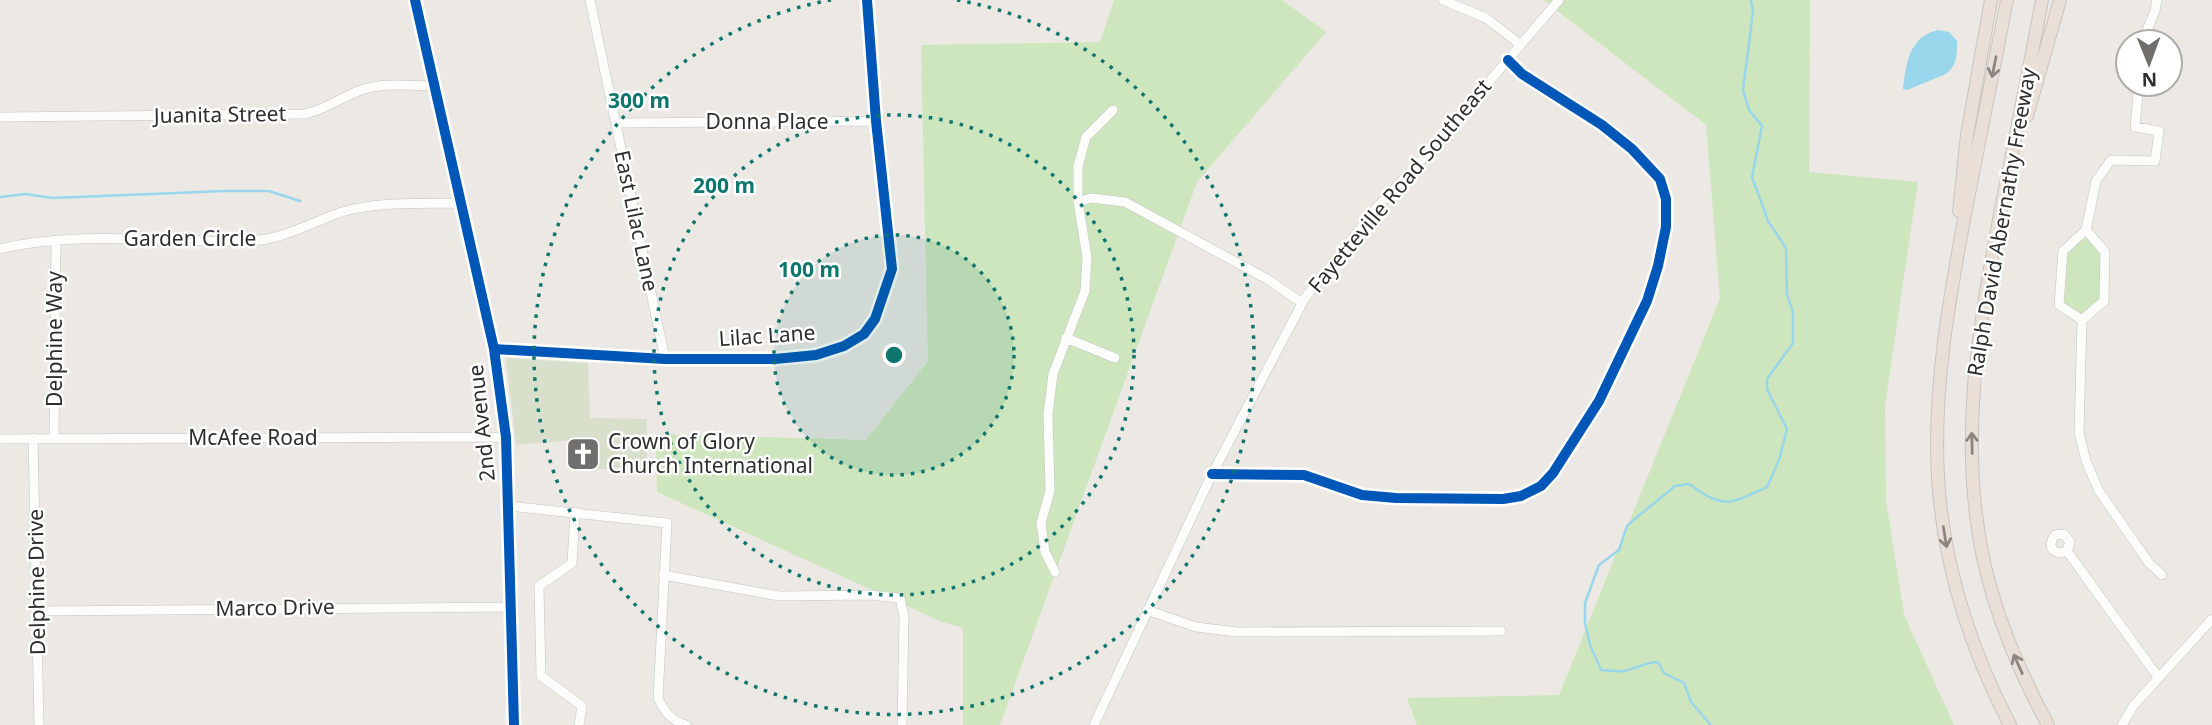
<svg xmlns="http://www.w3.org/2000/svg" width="2212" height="725" font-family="'Noto Sans',sans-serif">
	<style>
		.green { fill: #cee6be }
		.cemetery { fill: #d8e0cc }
		.water { fill: #99d6ec }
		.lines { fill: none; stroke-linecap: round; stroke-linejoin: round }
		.stream { stroke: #99d6ec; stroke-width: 2.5 }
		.minor-casing { stroke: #c5c4c5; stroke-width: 10 }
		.highway-casing { stroke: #c6c5c4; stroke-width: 14 }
		.minor { stroke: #fcfcfb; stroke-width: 9 }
		.highway { stroke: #eadfd6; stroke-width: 12 }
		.cycleway-casing { stroke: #fff; stroke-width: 15 }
		.cycleway { stroke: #0057b8; stroke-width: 10 }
		.oneway { stroke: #8c8682 }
		.ring { fill: none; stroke: #0f766e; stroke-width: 3.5; stroke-dasharray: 3.5 7 }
		.labels { text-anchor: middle; stroke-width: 5; stroke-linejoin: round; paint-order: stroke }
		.street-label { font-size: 21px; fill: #2e2e2e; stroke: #fff }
		.poi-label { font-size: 21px; fill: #2e2e2e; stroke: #fff; text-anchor: start }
		.centre { fill: #0f766e; stroke: #fff; stroke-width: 3.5 }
		.ring-label { font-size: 21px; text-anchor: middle; font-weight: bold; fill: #0f766e; stroke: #fff; stroke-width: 5; stroke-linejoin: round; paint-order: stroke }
	</style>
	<rect width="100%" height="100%" fill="#ece8e4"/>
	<path class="green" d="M1114 0H1282L1326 32 1197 182 1000 725H963V628L942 622 657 492 656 434 866 440 928 361 921 45 1100 42Z
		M1543 0H1810L1809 172 1918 182 1885 405 1886 500 1904 615 1954 725H1417L1407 698 1559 695 1720 298 1706 125Z
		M2086 234 2103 253 2102 300 2083 318 2062 304 2065 252Z"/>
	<path class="cemetery" d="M506 358 588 363 590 418 647 419 646 469H598L596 438 516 445Z"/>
	<path class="water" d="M1938 30 1949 32 1957 41C1957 55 1957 65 1946 74L1907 90 1903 89C1906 63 1909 37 1938 30Z"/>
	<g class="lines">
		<path class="stream" d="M0 197 25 194 53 198 224 191H269L300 201
			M1711 725 1691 702 1684 683 1664 673 1658 662C1646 662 1636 669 1624 671 1617 672 1609 670 1601 670L1590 645 1585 623V603L1599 565 1619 550 1627 526 1636 518 1675 486 1689 484C1724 509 1729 505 1767 487L1779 460 1787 429 1767 389V379L1793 343V312L1787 295 1786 248 1768 221 1752 177 1762 126 1749 110 1743 90 1753 12 1751 0"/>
		<g class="minor-casing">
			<path id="minor" d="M415 0 494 349 506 437 514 725
				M590 0 665 359
				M1443 0 1486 18 1521 45
				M2142 42 2155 11 2157 0
				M0 117 305 114C326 109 342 97 361 90 383 82 411 86 434 86
				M616 123 876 121
				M1078 202 1091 198 1125 202 1267 279 1302 303
				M2086 230 2105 252 2104 301 2082 320 2079 433 2086 461 2099 491 2149 563 2162 575
				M0 249C60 234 125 239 187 240 213 241 241 243 267 239 294 234 317 220 342 212 376 201 424 204 460 203
				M2082 320 2059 305 2063 251 2086 230 2096 181 2111 160 2155 161 2159 131 2135 127 2139 84
				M1066 338 1115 358
				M494 349 665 359H775L816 355 844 346 864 334 875 319 892 269 876 121 867 0
				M33 438 39 725
				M54 438 56 241
				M0 439 506 437
				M1212 474 1304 475 1362 495 1396 498 1503 499 1521 496 1541 486 1553 473 1599 401 1647 301 1658 266 1666 227V199L1660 179 1632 149 1602 125 1522 74 1508 60
				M509 506 667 523 658 698C664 712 672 721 686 725
				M575 512 572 563 539 586 541 676 582 706 579 725
				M2067 551C2054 557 2046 546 2055 535L2064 534 2070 542 2067 551 2158 677
				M1055 572 1045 552 1041 523 1050 491 1048 414 1053 374 1085 291 1087 257 1078 202V166L1086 137 1113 110
				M663 575 779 596 869 595 900 598 904 617 902 725
				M1147 610 1196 627 1237 632 1501 631
				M38 611 512 607
				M1094 725 1212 474 1305 298 1377 207 1429 152 1559 0
				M2122 725 2134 705 2212 619"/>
		</g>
		<g class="highway-casing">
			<path id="highway" d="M2007 0C1993 71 1979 142 1965 214 1949 301 1933 388 1938 477 1943 564 1970 648 2010 725
				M2042 0C2029 70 2015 139 2001 209 1978 326 1958 444 1984 562 1997 620 2020 673 2048 725
				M2027 116 2060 0
				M1959 211 1967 135 1991 0"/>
		</g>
		<use href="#minor" class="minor"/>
		<use href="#highway" class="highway"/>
		<g class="cycleway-casing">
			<path id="cycleway" d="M415 0 494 349 506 437 514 725
				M494 349 665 359H775L816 355 844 346 864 334 875 319 892 269 876 121 867 0
				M1212 474 1304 475 1362 495 1396 498 1503 499 1521 496 1541 486 1553 473 1599 401 1647 301 1658 266 1666 227V199L1660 179 1632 149 1602 125 1522 74 1508 60"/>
		</g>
		<use href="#cycleway" class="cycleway"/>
	</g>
	<defs><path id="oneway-shaft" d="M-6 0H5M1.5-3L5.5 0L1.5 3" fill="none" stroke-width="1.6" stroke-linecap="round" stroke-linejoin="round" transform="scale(1.75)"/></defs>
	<g class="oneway">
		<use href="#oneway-shaft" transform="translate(1994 67) rotate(101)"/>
		<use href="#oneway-shaft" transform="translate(1972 443) rotate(-91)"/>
		<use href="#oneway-shaft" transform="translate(1945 537) rotate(81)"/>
		<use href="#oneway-shaft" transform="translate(2018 664) rotate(-114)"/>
	</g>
	<circle cx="894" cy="355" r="120" fill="#0f766e" fill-opacity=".12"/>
	<g class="ring">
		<circle cx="894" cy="355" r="120"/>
		<circle cx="894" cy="355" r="240"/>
		<path d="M957 0A360 360 0 1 1 831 0"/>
	</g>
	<defs>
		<g id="church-square" transform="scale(1.75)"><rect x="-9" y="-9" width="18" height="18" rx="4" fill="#706f6e" stroke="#fff"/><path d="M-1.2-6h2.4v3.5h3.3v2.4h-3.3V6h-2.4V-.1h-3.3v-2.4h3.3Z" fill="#fff"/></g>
	</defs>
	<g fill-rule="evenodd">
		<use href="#church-square" x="583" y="454"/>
	</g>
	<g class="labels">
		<g class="street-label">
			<text transform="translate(220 115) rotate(-1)" y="7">Juanita Street</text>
			<text x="767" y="129">Donna Place</text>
			<text transform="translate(1400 186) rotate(-50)" y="7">Fayetteville Road Southeast</text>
			<text transform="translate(636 221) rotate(78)" y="7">East Lilac Lane</text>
			<text transform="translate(2002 222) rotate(-80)" y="7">Ralph David Abernathy Freeway</text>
			<text x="190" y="246">Garden Circle</text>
			<text transform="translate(767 336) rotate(-4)" y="7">Lilac Lane</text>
			<text transform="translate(55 339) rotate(-90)" y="7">Delphine Way</text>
			<text transform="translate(482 423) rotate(-96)" y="7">2nd Avenue</text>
			<text x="253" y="445">McAfee Road</text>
			<text transform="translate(37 582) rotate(-91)" y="7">Delphine Drive</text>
			<text transform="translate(275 608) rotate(-1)" y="7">Marco Drive</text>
		</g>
		<g class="poi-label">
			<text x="608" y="449">Crown of Glory<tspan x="608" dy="24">Church International</tspan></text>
		</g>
	</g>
	<circle cx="894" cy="355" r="10" class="centre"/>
	<g class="ring-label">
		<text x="639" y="108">300 m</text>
		<text x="724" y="193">200 m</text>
		<text x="809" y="277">100 m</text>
	</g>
	<g transform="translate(2149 63) rotate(179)"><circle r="33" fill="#ffffff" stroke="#ababab" stroke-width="2"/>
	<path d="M0-5L12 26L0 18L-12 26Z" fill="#706f6e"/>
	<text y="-10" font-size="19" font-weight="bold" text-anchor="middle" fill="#2e2e2e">N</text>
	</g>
</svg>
